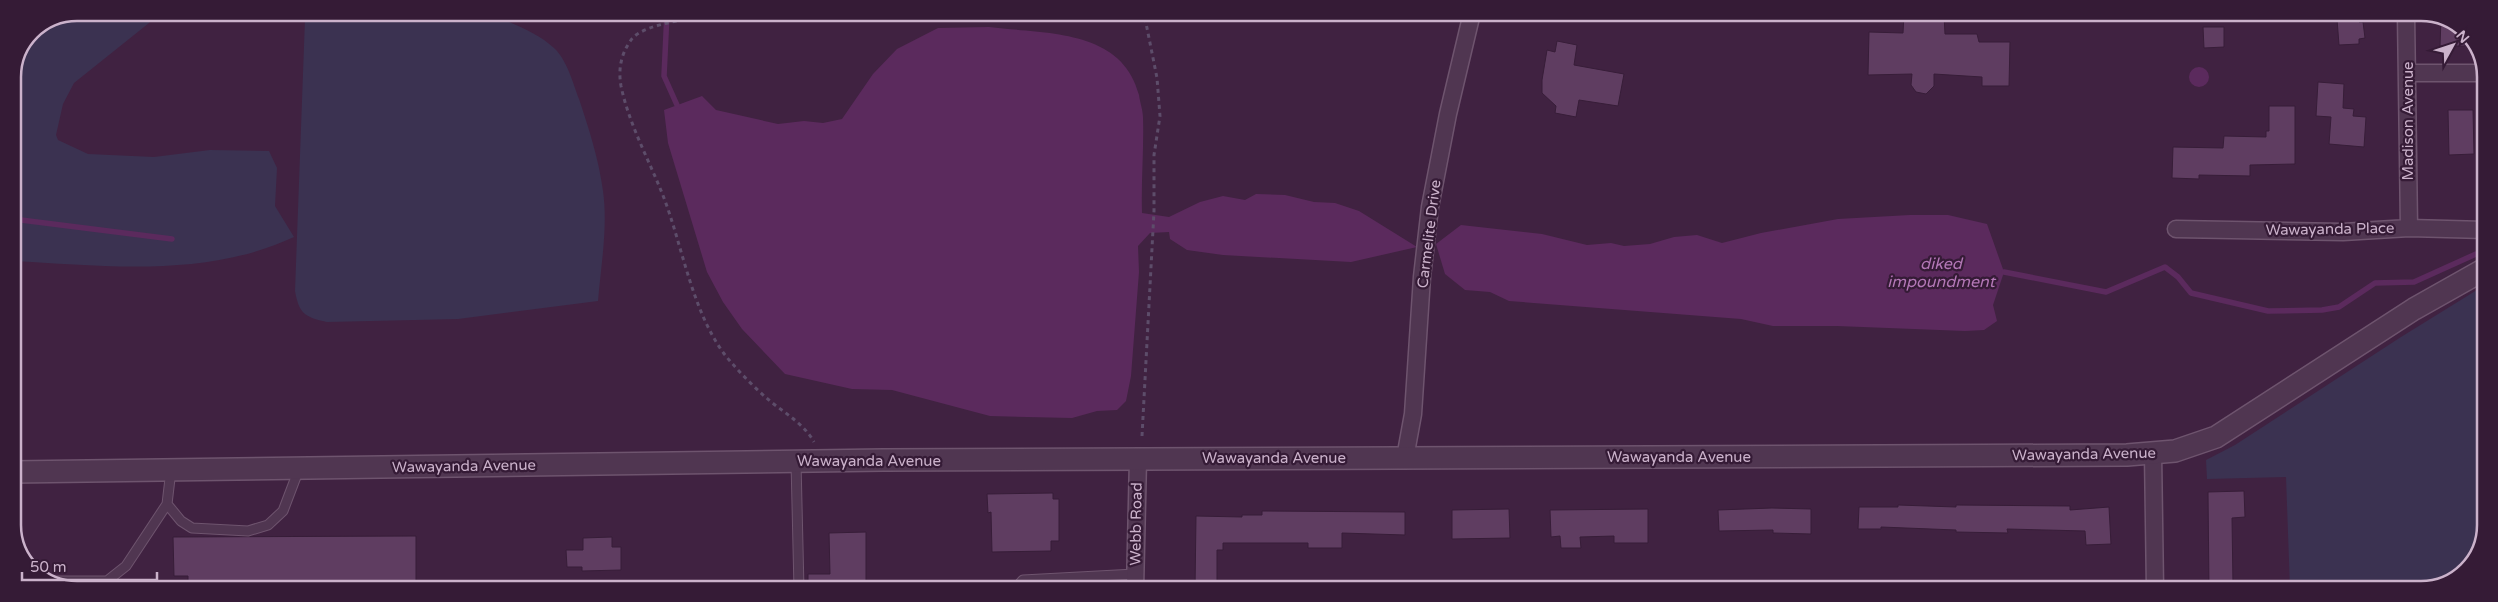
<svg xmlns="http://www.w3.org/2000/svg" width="2498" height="602" font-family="'Varela Round',sans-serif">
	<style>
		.green { fill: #3b3251 }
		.water { fill: #5b2a5d }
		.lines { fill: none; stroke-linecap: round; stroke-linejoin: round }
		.stream { stroke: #5b2a5d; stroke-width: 5.5 }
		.building { fill: #5f3d61; stroke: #371d38 }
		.service-casing { stroke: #6e546e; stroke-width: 11 }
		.minor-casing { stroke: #6e546e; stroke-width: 19 }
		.tertiary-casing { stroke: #6e546e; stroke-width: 24 }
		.path { stroke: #5d4d6a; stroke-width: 3; stroke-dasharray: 4 4; stroke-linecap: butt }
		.service { stroke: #503651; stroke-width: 9 }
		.minor { stroke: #503651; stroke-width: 16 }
		.tertiary { stroke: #503651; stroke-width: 21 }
		.labels { text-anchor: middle; stroke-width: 4.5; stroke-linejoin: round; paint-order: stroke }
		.street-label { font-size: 15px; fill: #cbb2cb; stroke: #351b36 }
		.water-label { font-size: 16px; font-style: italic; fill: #b377b6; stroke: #351b36 }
		.rim { fill: none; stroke: #cbb2cb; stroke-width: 2.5 }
	</style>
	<rect width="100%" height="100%" fill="#402241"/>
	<path class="green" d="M77 13H157L149 23 74 83 63 104 56 135 58 140 88 154 154 157 210 150 269 151 277 168 275 206 294 237C206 278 107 266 13 261V77L32 31Z
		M334 13H487C509 22 537 32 554 48 567 60 573 83 579 99 589 129 599 160 603 191 608 227 601 265 598 301L458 319 327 322C304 317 299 313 295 291L305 19Z
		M2485 285 2484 538 2460 576 2421 589H2290L2286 477 2207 479 2206 460 2235 445 2401 337Z"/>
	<path class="water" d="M989 27C1044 34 1122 28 1139 95 1140 103 1143 110 1143 118 1144 149 1141 181 1142 213L1169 217 1200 202 1223 196 1245 200 1256 194 1285 195 1314 202 1335 203 1359 211 1417 247 1351 262 1223 255 1187 250 1170 239 1169 232 1150 233 1138 246 1139 272 1131 376 1126 401 1117 410 1097 411 1072 418 990 416 892 390 852 389 785 374 742 329 723 302 707 272 668 143 664 110 702 96 716 110 778 124 804 121 823 123 842 119 873 74 897 49 938 28Z
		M2189 77a10 10 0 1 1 20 0a10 10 0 1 1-20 0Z
		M1910 215H1948L1987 224 2004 272 1993 305 1997 321 1984 330 1965 331 1837 326H1773L1741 319 1509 301 1490 292 1465 290 1445 274 1436 244 1461 225 1542 234 1587 245 1611 243 1624 246 1650 244 1674 237 1697 235 1722 243 1761 233 1838 219Z
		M1321 580 1328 584V589H1306L1308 582Z"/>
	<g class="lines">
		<path class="stream" d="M667 13 664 76 677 105
			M13 219 172 239
			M2004 272 2106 292 2165 267 2178 277 2191 293 2268 311 2322 310 2339 307 2375 283 2414 282 2476 254"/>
	</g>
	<path class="building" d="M1904 14 1944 15 1945 34H1977L1979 42H2010L2009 86H1982V77L1934 74V86L1926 94 1916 92 1911 85 1912 74 1868 75 1869 32 1903 33Z
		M2359 18V22H2363L2365 38 2359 39V44L2339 45 2337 19Z
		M2441 18 2465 32V46H2440Z
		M2203 27H2224V47L2204 48Z
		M1557 41 1577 45 1574 65 1624 74 1618 106 1579 100 1576 117 1555 113 1556 106 1542 93V80L1547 50 1555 52Z
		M2318 82 2344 84 2343 108 2354 109 2353 116 2366 117 2364 147 2329 144 2331 117 2316 116Z
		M2269 106H2295V164L2250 165V176L2199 175V179L2172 178 2173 147 2223 148 2224 136 2266 137V131H2269Z
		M2448 110H2473L2474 154 2449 155Z
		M2244 491 2245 517 2232 518 2233 585 2230 586 2231 589H2209L2208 492Z
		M1053 493V499H1059V541H1051V551L992 552 991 512 988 513 987 494Z
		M1898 505 1956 507V505L2070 506V510L2109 507 2111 544 2086 545 2085 531 2007 529 2008 533 1956 532V530L1881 527V529H1858L1859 507H1898Z
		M1772 508 1811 509V534L1773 533V530L1719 531 1718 510Z
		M1509 509 1510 538 1452 539V510Z
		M1648 509V543H1614V536L1580 537 1581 548H1561L1560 536 1551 537 1550 510Z
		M1262 511 1405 512V535L1342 533V548H1308V543H1223V550H1217V589H1195L1196 516 1242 517V515H1262Z
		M866 532V589H808V574H830L829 533Z
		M416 536V588H188V576H174L173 537Z
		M612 537V547H621V570L582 571V567H567L566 550H583V538Z"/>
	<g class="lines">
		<g class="service-casing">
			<path id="service" d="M796 462 799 589
				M167 504 181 521 192 528 248 531 268 525 283 511 299 469
				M52 581H107L126 566 167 504 171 470
				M1015 589 1023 580 1135 574"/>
		</g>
		<g class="minor-casing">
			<path id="minor" d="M2406 14 2409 228
				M2408 73H2485
				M2176 229 2343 232 2409 228 2485 230
				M2153 453 2155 589
				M1405 458 1413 414 1422 277 1430 207 1448 114 1472 13
				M1135 589 1138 459"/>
		</g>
		<g class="tertiary-casing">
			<path id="tertiary" d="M13 472 883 460 2127 455 2175 451 2216 437 2414 309 2485 269"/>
		</g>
		<path class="path" d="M732 13C709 17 644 21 631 40 621 54 618 69 621 86 629 124 648 158 662 193 683 245 692 317 730 361 742 375 756 389 770 401 786 414 804 424 814 442
			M1142 436 1154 211V155L1160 116 1157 78 1144 13"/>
		<use href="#service" class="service"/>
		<use href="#minor" class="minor"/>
		<use href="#tertiary" class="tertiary"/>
	</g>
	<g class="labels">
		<g class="street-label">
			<text transform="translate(2408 121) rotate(-90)" y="5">Madison Avenue</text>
			<text transform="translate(2330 229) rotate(-1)" y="5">Wawayanda Place</text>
			<text transform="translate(1429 234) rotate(-83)" y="5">Carmelite Drive</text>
			<text transform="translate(2084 454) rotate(-1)" y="5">Wawayanda Avenue</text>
			<text x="1679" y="462">Wawayanda Avenue</text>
			<text x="1274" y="463">Wawayanda Avenue</text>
			<text x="869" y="466">Wawayanda Avenue</text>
			<text transform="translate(464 466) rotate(-1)" y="5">Wawayanda Avenue</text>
			<text transform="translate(1136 524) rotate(-89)" y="5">Webb Road</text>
		</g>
		<g class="water-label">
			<text x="1941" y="269">diked<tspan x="1941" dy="18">impoundment</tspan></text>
		</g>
	</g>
	<path d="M0 0H2498V602H0ZM77 21H2421A56 56 0 0 1 2477 77V525A56 56 0 0 1 2421 581H77A56 56 0 0 1 21 525V77A56 56 0 0 1 77 21Z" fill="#351b36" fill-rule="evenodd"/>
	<path class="rim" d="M77 21H2421A56 56 0 0 1 2477 77V525A56 56 0 0 1 2421 581H77A56 56 0 0 1 21 525V77A56 56 0 0 1 77 21Z"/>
	<g transform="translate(2453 45) rotate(50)" stroke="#351b36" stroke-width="4" paint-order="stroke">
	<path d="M0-4L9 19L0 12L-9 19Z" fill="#cbb2cb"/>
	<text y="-8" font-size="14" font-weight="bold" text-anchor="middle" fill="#cbb2cb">N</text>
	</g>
	<path d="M22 572v8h135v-8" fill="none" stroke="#cbb2cb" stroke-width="2.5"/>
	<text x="30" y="572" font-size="15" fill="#cbb2cb" stroke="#351b36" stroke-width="4" paint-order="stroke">50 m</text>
</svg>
